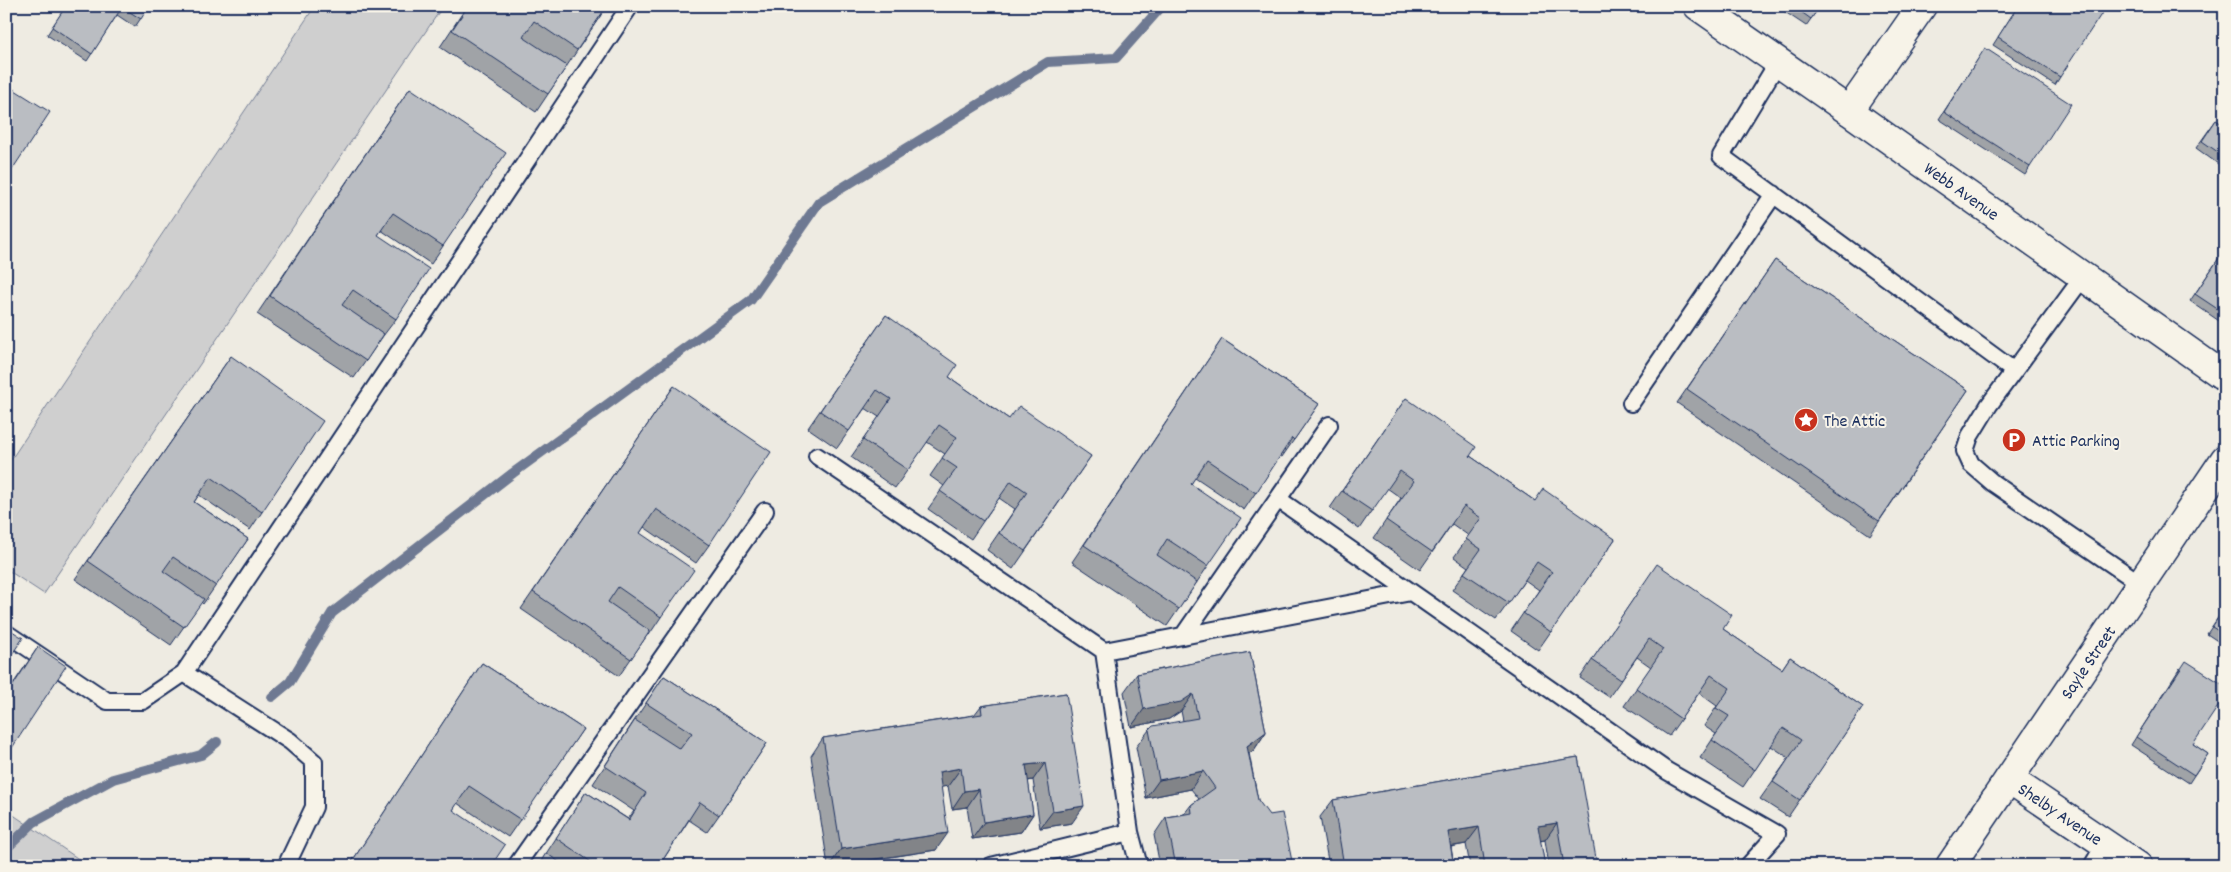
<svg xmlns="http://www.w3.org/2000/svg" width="2231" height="872" font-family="Dekko,sans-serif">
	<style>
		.green { fill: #cfcfcf; stroke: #757f96 }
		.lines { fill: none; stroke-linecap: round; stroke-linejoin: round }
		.stream { stroke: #6e7992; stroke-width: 10 }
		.lane-casing { stroke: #1b2f5e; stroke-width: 20 }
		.street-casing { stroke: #1b2f5e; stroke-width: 31 }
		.secondary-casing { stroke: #1b2f5e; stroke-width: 31 }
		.lane { stroke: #f7f3e8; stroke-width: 16 }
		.street { stroke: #f7f3e8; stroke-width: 28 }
		.secondary { stroke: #f7f3e8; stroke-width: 28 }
		.wall { fill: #a0a3a7; stroke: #1b2f5e }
		.shaded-wall { fill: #828488; stroke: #1b2f5e }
		.building { fill: #babdc2; stroke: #1b2f5e }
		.labels { text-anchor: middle; stroke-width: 4; stroke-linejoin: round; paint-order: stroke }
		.street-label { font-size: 18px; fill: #1b2f5e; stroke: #f7f3e8 }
		.poi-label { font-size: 18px; fill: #1b2f5e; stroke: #f7f3e8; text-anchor: start }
	</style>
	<rect width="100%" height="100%" fill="#eeebe2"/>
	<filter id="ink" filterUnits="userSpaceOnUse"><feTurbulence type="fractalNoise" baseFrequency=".02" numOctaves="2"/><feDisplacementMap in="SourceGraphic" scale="10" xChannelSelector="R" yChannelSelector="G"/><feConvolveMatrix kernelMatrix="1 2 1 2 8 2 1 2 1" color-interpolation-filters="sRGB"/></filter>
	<g filter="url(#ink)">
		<path class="green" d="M315 6H443L44 594 6 569V467Z
			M6 810 89 866H6Z"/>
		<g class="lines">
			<path class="stream" d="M272 697 290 682 332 613 513 473 751 300 819 202 1048 62 1116 58 1162 6
				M6 849 34 822 113 779 201 755 217 742"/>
			<g class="lane-casing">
				<path id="lane" d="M1778 62 1721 156 2014 371
					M2083 277 1989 405 1970 436 1965 451 1971 464 1993 483 2141 584
					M1631 403 1774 194
					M817 456 1104 651 1411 592 1667 771 1777 834 1748 866
					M1278 499 1411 592
					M6 633 107 701H143L184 673 630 6
					M1183 636 1329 425
					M184 673 290 741 314 762V807L286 866
					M1130 832 1139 866
					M516 866 765 511
					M991 866 1130 832 1104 651
					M2092 866 2105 844"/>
			</g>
			<g class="street-casing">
				<g id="street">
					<path id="s1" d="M1698 6 1849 111 2225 377"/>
					<path d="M1849 111 1922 6"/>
					<path id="s2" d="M2009 779 2138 866"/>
				</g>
			</g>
			<g class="secondary-casing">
				<g id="secondary">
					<path id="s3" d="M1950 866 2225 459"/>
				</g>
			</g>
			<use href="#lane" class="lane"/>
			<use href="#street" class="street"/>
			<use href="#secondary" class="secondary"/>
		</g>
		<path class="wall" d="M54 6H149L135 27 117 15 87 61 47 35 62 12Z
			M467 6H607L536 112 440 47Z
			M1776 6H1820L1806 26Z
			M2018 6 2060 77 2055 85 1993 45Z
			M2100 6H2111L2107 11Z
			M1980 56 2030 167 2025 175 1939 119Z
			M410 88 443 246 431 264 381 230 378 235 396 319 383 336 354 378 257 314Z
			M2216 120 2225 126V169L2196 148Z
			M2225 249V325L2190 301Z
			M1775 260 1968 390 1870 535 1677 403Z
			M886 315 949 377 1009 419 1091 456 1013 569 987 550 1015 509 999 498 971 539 928 509 944 486 930 476 945 454 927 442 895 488 851 457 879 417 865 408 837 448 808 428Z
			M1222 339 1319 404 1282 457 1280 456 1244 510 1195 477 1191 484 1208 566 1167 626 1072 562Z
			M231 356 262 512 250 530 199 495 194 502 248 539 203 604 201 602 171 645 75 579Z
			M674 386 709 545 696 563 644 527 640 533 661 617 649 635 648 634 619 676 521 609Z
			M1406 398 1470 456 1535 501 1615 539 1538 650 1511 631 1539 590 1525 580 1496 620 1452 590 1468 567 1454 557 1469 536 1452 524 1420 570 1374 538 1401 498 1387 488 1359 529 1330 508Z
			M1645 582 1723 629 1782 669 1790 657 1863 707 1788 817 1760 799 1789 758 1771 746 1743 787 1700 758 1716 734 1704 726 1717 706 1699 693 1669 736 1624 706 1651 667 1637 657 1609 697 1580 678Z
			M2225 607V646L2207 634Z
			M38 647 6 757 9 690Z
			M1250 652 1266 732 1254 750 1249 753 1258 800 1293 866H1160L1154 835 1166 817 1184 814 1191 805 1199 799 1191 789 1146 798 1136 747 1149 730 1183 721 1181 711 1169 719 1131 727 1124 692 1137 674Z
			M482 663 583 729 508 837 457 803 453 810 491 866H349Z
			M2180 668 2193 744 2208 754 2189 783 2131 745Z
			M664 676 767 743 719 815 707 832 689 820 659 866H538L586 792 628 819 634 811 593 784 634 721Z
			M1066 693 1072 823 1040 828 1033 780 1028 781 1033 814 1021 832 972 839 967 807 952 809 948 786 941 787 936 850 833 866H828L811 756 823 738 974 715 981 706Z
			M1578 757 1595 866H1549L1545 840 1540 841 1545 866H1470L1466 844 1451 847 1454 866H1329L1320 817 1333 800Z"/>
		<path class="shaded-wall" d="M1193 694 1181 711 1169 719 1131 727 1144 709Z
			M1266 732 1254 750 1235 763 1247 746Z
			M1045 763 1033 780 1013 783 1026 765Z
			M961 768 948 786 926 790 939 772Z
			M1203 771 1191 789 1146 798 1159 780Z
			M979 789 967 807 952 809 964 791Z
			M1084 806 1072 823 1040 828 1053 811Z
			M1033 814 1021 832 972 839 984 822Z
			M1557 823 1545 840 1525 843 1538 826Z
			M1479 827 1466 844 1436 849 1448 832Z
			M948 833 936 850 829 866 841 849Z
			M1222 861 1218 866H1196Z"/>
		<path class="building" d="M66 6H149L141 19 122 7 92 54 52 27Z
			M468 6H607L577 50 534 21 523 37 567 66 548 94 452 30Z
			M1793 6H1820L1811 19Z
			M2018 6H2092L2102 13 2060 77 1998 37Z
			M1985 48 2071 104 2030 167 1944 112Z
			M7 85 50 112 6 179V87Z
			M410 88 506 153 443 246 393 213 378 235 429 269 396 319 353 290 342 305 384 334 366 361 270 296Z
			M2216 120 2225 126V157L2202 141Z
			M2225 249V314L2195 294Z
			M1775 260 1968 390 1879 521 1687 389Z
			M886 315 957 365 949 377 1009 419 1019 406 1091 456 1025 551 999 533 1027 492 1011 481 983 521 940 491 957 468 942 458 957 437 939 425 908 470 863 440 891 399 877 390 849 431 820 411Z
			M1222 339 1319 404 1294 440 1292 438 1256 493 1207 460 1191 484 1241 518 1208 566 1167 539 1157 555 1197 582 1179 609 1084 545Z
			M231 356 323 421 262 512 211 477 194 502 248 539 216 586 173 557 163 571 204 599 184 627 88 561Z
			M674 386 771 452 709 545 656 509 640 533 694 570 661 617 618 587 608 602 650 631 631 659 533 592Z
			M1406 398 1476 447 1470 456 1535 501 1543 489 1615 539 1551 632 1523 613 1552 572 1537 562 1509 603 1464 573 1481 549 1466 539 1481 518 1464 506 1432 552 1386 520 1414 481 1400 471 1372 511 1342 491Z
			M1657 564 1732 615 1723 629 1782 669 1790 657 1863 707 1800 800 1773 782 1801 740 1783 728 1755 770 1712 740 1729 716 1716 708 1730 688 1711 675 1681 719 1636 688 1663 649 1649 639 1621 680 1592 660Z
			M2225 608V635L2212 627Z
			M6 627 23 638 6 663Z
			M38 647 66 666 6 757V688L10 690Z
			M1250 652 1266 732 1247 746 1258 800 1269 815 1282 813 1293 866H1226L1222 861 1196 866H1176L1166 817 1192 813 1191 805 1215 788 1203 771 1159 780 1149 730 1153 726 1198 718 1193 694 1181 702 1144 709 1137 674Z
			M2186 661 2225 686V696L2193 744 2208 754 2194 775 2136 737Z
			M482 663 583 729 521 820 469 786 453 810 505 845 491 866H349Z
			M664 676 767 743 719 815 700 802 659 866H597L556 838 586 792 629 820 646 793 605 766 635 720 680 749 692 733 646 703Z
			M1066 693 1084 806 1053 811 1045 763 1026 765 1033 814 984 822 979 789 964 791 961 768 939 772 948 833 841 849 823 738 982 714 981 706Z
			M1578 757 1597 864 1584 866H1564L1557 823 1538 826 1545 866H1485L1479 827 1448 832 1454 866H1344L1333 800Z
			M546 853 565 866H538Z"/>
	</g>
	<defs>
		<g id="sight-disc" transform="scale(1.25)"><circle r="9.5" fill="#c8321e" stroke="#f7f3e8"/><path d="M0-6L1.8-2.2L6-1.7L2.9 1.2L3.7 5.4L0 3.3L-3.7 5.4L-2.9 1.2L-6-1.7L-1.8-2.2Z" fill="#fff"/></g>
		<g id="parking-disc" transform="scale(1.25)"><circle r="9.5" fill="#c8321e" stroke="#f7f3e8"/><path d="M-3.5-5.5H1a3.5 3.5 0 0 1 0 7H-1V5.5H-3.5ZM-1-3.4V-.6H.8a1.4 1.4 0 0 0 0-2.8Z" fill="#fff"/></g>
	</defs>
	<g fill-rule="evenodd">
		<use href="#sight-disc" x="1806" y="420"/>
		<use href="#parking-disc" x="2014" y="440"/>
	</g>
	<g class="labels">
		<g class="street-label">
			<text dy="6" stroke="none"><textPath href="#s1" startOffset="322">Webb Avenue</textPath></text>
			<text dy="6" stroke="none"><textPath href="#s3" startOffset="246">Sayle Street</textPath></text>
			<text dy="6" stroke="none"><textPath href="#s2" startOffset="62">Shelby Avenue</textPath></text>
		</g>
		<g class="poi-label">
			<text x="1824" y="426">The Attic</text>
			<text x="2032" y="446">Attic Parking</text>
		</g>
	</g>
	<rect width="2231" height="872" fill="none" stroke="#f7f3e8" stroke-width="25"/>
	<rect x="12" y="12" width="2206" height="847" fill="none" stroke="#1b2f5e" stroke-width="2" filter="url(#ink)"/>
</svg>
